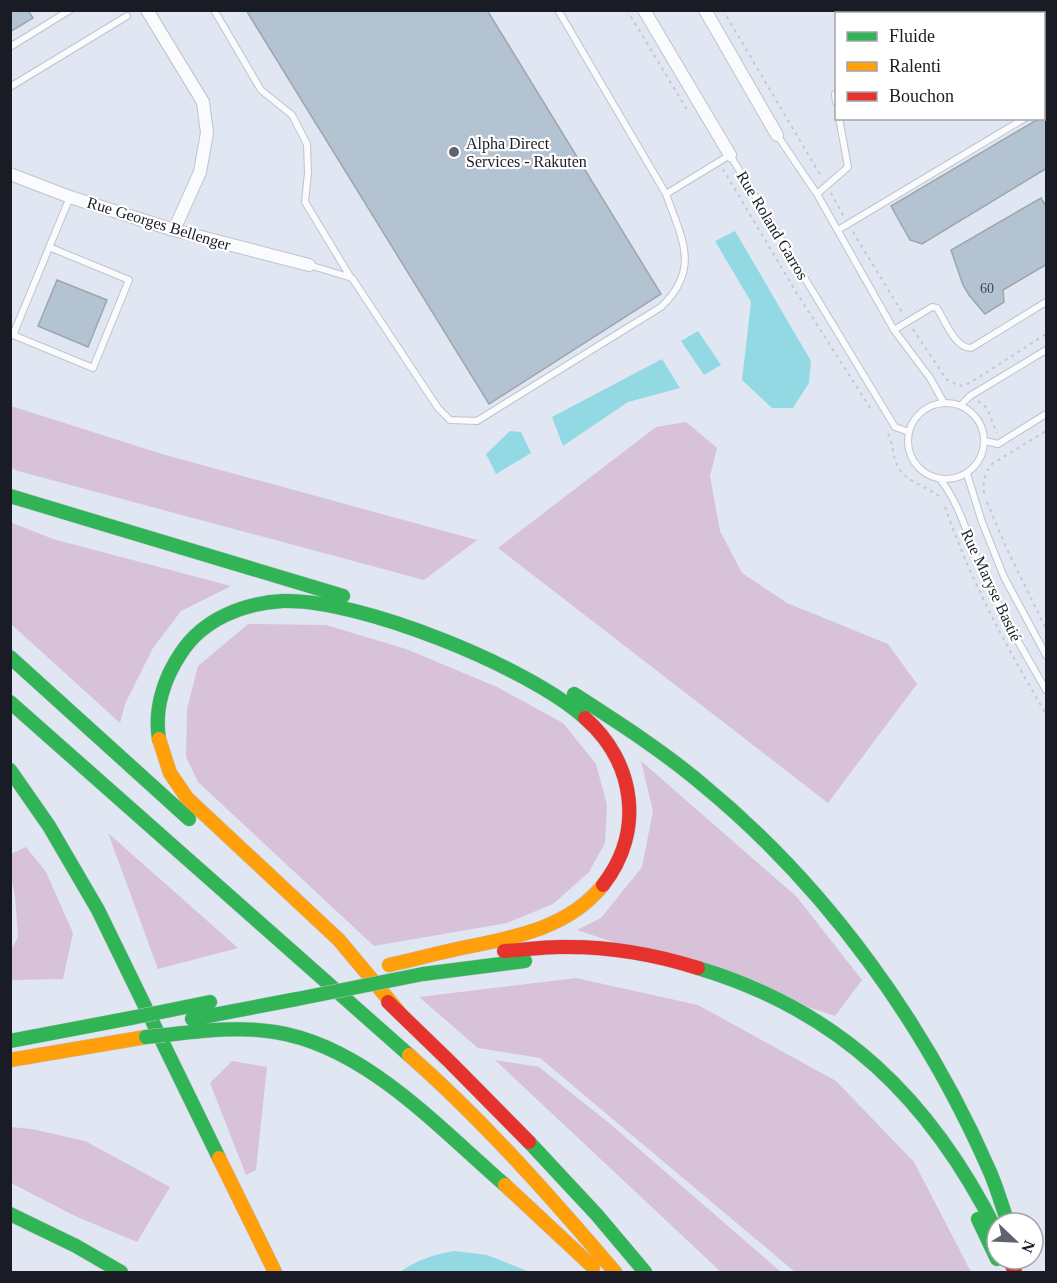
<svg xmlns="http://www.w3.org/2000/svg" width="1057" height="1283" font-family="Georgia,serif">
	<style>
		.green { fill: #d8c2d9 }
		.water { fill: #93d9e4 }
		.building { fill: #b4c3d2; stroke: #9ea5ad; stroke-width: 1.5 }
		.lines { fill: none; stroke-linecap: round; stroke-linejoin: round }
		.lane-casing { stroke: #c0c3ce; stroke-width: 8 }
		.street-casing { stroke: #c0c3ce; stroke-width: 14 }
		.fast-casing { stroke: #c0c3ce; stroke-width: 15 }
		.slow-casing { stroke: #c0c3ce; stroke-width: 15 }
		.jam-casing { stroke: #c0c3ce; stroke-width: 15 }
		.path { stroke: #c6c7cc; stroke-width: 2; stroke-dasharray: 3 4.5; stroke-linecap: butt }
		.lane { stroke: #fafbfd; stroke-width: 6 }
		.street { stroke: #fafbfd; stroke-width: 12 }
		.fast { stroke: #30b455; stroke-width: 14 }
		.slow { stroke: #ff9f0a; stroke-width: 14 }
		.jam { stroke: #e5322d; stroke-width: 14 }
		.fast-bridge-casing { stroke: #c0c3ce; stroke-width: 15; stroke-linecap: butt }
		.fast-bridge { stroke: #30b455; stroke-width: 14 }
		.poi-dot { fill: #5f636d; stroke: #fff; stroke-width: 2 }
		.labels { text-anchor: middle; stroke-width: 4.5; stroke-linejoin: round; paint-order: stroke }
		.number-label { font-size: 14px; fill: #404650 }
		.poi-label { font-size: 16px; fill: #191c25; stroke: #fff; text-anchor: start }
		.street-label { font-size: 16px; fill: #191c25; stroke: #fff }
	</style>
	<rect width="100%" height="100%" fill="#e1e6f3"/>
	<path class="green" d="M11 406 162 454 477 540 424 580 18 471 11 468Z
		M686 422 717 448 710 476 720 531 742 573 787 603 888 644 917 684 828 803 498 548 656 427Z
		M10 522 53 539 231 586 181 611 153 648 125 704 120 723 11 624Z
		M248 624 326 625 406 649 497 687 563 723 596 764 607 805 605 843 589 872 553 904 507 923 374 946 198 782 186 757 187 709 198 666Z
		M641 761 796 896 862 980 835 1016 577 930 601 918 642 867 653 811Z
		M108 833 238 948 158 969Z
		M26 847 46 872 73 933 63 979 11 980V950L18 937 15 896 11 876V854Z
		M576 978 698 1005 836 1081 914 1162 971 1272H795L540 1058 478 1048 419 997Z
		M495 1060 539 1067 609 1123 781 1272H721Z
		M232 1061 267 1067 256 1170 246 1175 210 1083Z
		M10 1127 32 1129 85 1141 170 1187 137 1242 75 1216 11 1183Z"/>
	<path class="water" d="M735 231 811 361 809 383 793 408H772L742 380 751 302 715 241Z
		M698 331 721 365 704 375 681 341Z
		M662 359 680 388 628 402 563 446 552 417Z
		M510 431 521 432 531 453 496 474 486 454Z
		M455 1251 487 1255 530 1272H400C417 1260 435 1254 455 1251Z"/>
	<path class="building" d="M10 10H28L33 18 10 32Z
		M246 10H487L661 294 489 404Z
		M1047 115V168L922 244 910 240 891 206 1040 118H1044Z
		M1041 198 1047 208V264L1003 290 1004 302 985 314 969 295 963 285 951 250Z
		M57 280 107 300 88 347 38 326Z"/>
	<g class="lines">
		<g class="lane-casing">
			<path id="lane" d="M214 10 261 90 292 115 307 144 308 173 305 202 351 278
				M558 10 666 194
				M10 47 70 10
				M10 87 127 16
				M835 94 836 102
				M1044 108 1046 106
				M777 135 817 194 894 330 930 378 944 403
				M817 194 848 167 839 118
				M838 230 1025 118
				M49 247 129 280 93 368 13 335 70 197
				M309 265 352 278 438 408 450 420 477 421 661 307C701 269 682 239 666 194L730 155 895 427 909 432
				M894 330 932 307 937 308C945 321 955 348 971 348L1046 302
				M908 441a38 38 0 1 1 76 0a38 38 0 1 1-76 0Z
				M961 405 970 396 1046 350
				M985 441 998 444 1046 414
				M967 474 982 522 1004 577 1046 655
				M940 479C960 504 968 538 981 567 999 610 1023 650 1046 690"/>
		</g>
		<g class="street-casing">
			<path id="street" d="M147 10 203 102 207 133 200 172 174 230
				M644 10 730 155
				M705 10 777 135
				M10 174 70 197 174 230 309 265"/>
		</g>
		<g class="fast-casing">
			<path id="fast" d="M10 496 343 596
				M10 657 189 819
				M574 694C619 723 663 751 703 785 827 887 926 1025 990 1172 997 1188 1002 1206 1008 1223
				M10 702 409 1055
				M159 739C154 709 164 678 181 653 203 619 244 603 283 601 358 598 529 667 585 718
				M10 770 49 826 98 910 219 1158
				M698 968C841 1011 931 1100 997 1232
				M423 974 525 961
				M156 1013 210 1002
				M192 1019 297 999
				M165 1035C201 1031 239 1026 275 1032 365 1046 438 1127 505 1185
				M10 1041 136 1017
				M529 1142 597 1215 645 1272
				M10 1214 76 1246 121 1272
				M978 1219 997 1259"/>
		</g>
		<g class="slow-casing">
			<path id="slow" d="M159 739 170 773 187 798 339 940 399 1012
				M389 965C412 960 434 954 457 949 510 938 567 930 603 885
				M409 1055C484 1121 550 1196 615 1272
				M10 1060 146 1037
				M219 1158 275 1272
				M505 1185 593 1267"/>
		</g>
		<g class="jam-casing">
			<path id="jam" d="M585 718C635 762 645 831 603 885
				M504 951C523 950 541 947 560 947 606 946 654 954 698 968
				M388 1002 450 1062 529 1142
				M1009 1259 1015 1272"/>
		</g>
		<path class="path" d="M627 10 689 113
			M723 10 822 178
			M723 169 796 292 871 409
			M831 193 844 217
			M853 232 903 314
			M913 329 946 379 960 386 970 383 1046 334
			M978 401 987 408 997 433
			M888 434C894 445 892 459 900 470 909 483 928 487 940 497
			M984 493C983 481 984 474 992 464L1046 431
			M987 502 1006 547 1046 629
			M945 507C970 580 1007 648 1046 714"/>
		<use href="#lane" class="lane"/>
		<use href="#street" class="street"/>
		<use href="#fast" class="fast"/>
		<use href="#slow" class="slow"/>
		<use href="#jam" class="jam"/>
		<g class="fast-bridge-casing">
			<path id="fast-bridge" d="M297 999 423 974
				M136 1017 156 1013
				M146 1037 165 1035"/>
		</g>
		<use href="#fast-bridge" class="fast-bridge"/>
	</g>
	<circle class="poi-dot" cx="454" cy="152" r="6"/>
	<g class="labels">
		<g class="number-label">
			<text x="987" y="293">60</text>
		</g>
		<g class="poi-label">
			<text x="466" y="149">Alpha Direct<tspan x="466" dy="18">Services - Rakuten</tspan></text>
		</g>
		<g class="street-label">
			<text transform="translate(159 223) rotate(17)" y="6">Rue Georges Bellenger</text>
			<text transform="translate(773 225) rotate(59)" y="6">Rue Roland Garros</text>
			<text transform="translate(992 585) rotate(65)" y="6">Rue Maryse Bastié</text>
		</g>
	</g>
	<rect width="1057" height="1283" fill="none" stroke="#191c25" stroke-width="24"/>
	<rect x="835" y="12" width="210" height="108" fill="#ffffff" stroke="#a3a4a8" stroke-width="1.5"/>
	<rect x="847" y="32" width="30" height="9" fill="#30b455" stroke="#a3a4a8" stroke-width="1.5"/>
	<text x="889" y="42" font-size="18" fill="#191c25">Fluide</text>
	<rect x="847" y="62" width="30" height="9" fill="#ff9f0a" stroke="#a3a4a8" stroke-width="1.5"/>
	<text x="889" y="72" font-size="18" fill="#191c25">Ralenti</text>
	<rect x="847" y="92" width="30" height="9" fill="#e5322d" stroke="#a3a4a8" stroke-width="1.5"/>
	<text x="889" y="102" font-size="18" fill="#191c25">Bouchon</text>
	<g transform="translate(1015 1241) rotate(113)"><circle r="28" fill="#ffffff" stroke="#a3a4a8" stroke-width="1.5"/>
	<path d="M0-4.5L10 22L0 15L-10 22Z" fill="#5f636d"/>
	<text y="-9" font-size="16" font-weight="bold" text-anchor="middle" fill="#191c25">N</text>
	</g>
</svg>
